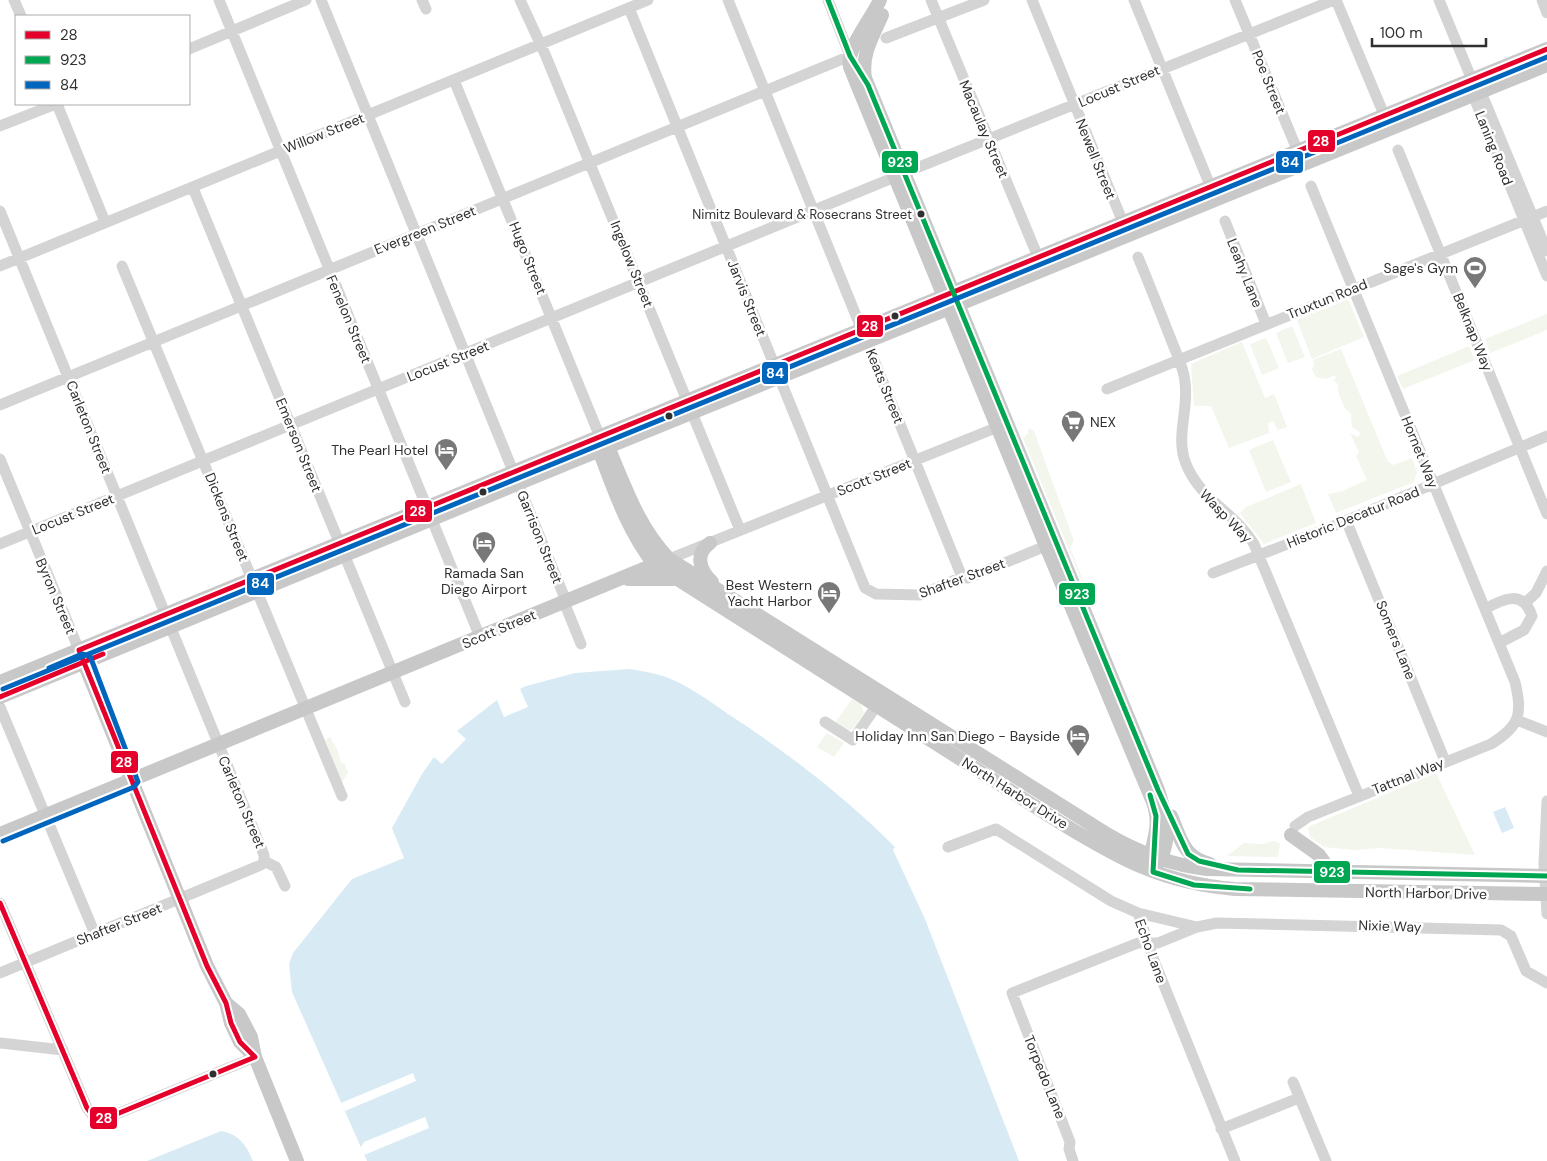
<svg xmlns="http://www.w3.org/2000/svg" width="1547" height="1161" font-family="'DM Sans',sans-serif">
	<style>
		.green { fill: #f2f6ec }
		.water { fill: #d8ebf4 }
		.pier { fill: #fff }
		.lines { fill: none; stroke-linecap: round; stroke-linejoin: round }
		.minor { stroke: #d4d4d4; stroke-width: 11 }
		.major { stroke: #c8c8c8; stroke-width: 14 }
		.bus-1-casing { stroke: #fff; stroke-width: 9 }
		.bus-2-casing { stroke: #fff; stroke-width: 9 }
		.bus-3-casing { stroke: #fff; stroke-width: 9 }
		.bus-1 { stroke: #e4002b; stroke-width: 5 }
		.bus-2 { stroke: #00a651; stroke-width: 5 }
		.bus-3 { stroke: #0065bd; stroke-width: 5 }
		.bus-dot { fill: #303030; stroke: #fff; stroke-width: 2 }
		.labels { text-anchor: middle; stroke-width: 5; stroke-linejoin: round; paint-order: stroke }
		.bus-label { font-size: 13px; fill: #303030; stroke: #fff; text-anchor: end }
		.street-label { font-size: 14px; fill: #303030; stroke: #fff }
		.poi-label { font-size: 14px; fill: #303030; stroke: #fff; text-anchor: end }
		.line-badge { stroke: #fff; stroke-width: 2 }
		.badge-label { font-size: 14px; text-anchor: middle; font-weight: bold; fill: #fff }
	</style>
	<rect width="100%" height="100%" fill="#fff"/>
	<path class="green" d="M1347 300 1349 301 1364 337 1312 359 1297 320Z
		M1547 314V330L1490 353 1485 339Z
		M1292 326 1305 357 1288 363 1276 333Z
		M1266 338 1279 368 1262 375 1250 344Z
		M1242 342 1265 398 1274 394 1287 427 1278 430 1273 421 1268 423 1269 433 1229 448 1211 406H1194L1191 364Z
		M1469 346 1475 360 1403 389 1397 376Z
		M1341 349 1388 462 1394 465 1412 458 1417 472 1414 482 1336 513 1328 494 1340 492 1367 480 1356 456 1359 452 1350 433 1358 437 1361 433 1352 427 1351 414 1345 408 1339 395 1338 384 1333 380 1336 379 1335 375 1326 379 1316 377 1311 368 1314 367 1313 360Z
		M1029 428 1034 431 1074 541 1070 547 1100 625 1023 438 1028 433Z
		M1273 440 1291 482 1266 492 1249 450Z
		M1301 484 1316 523 1264 544 1240 513 1246 507Z
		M852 699 861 704 864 713 854 728 848 731 835 723Z
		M827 733 844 743 834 757 817 747Z
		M330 737 338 751 341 763H344L348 773 342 782 325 740Z
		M1436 773 1475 855 1380 848 1354 850 1324 847 1310 837 1308 827Z
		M1274 841 1280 844 1278 857 1227 856 1244 843 1262 844Z"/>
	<path class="water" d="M629 669C642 671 654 673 666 677 689 686 708 700 728 714 787 752 845 797 895 847L893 850 925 919 1019 1161H367L292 992 289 964 293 953 352 879 404 858 392 828 422 774 434 757 442 764 466 739 457 731 497 700 504 717 528 707 520 689 526 686 575 673Z
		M1505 807 1514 828 1502 833 1493 812Z
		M221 1131C239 1134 247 1146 253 1161H147Z"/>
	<path class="pier" d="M413 1073 416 1081 345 1111 341 1103Z
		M425 1117 429 1128 364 1155 361 1147 364 1142Z"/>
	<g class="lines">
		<path class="minor" d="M14 0 21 16
			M219 0 480 637
			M321 0 566 601
			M422 0 426 9
			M520 0 545 54 740 530
			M728 0 962 577
			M931 0 1038 257
			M1032 0 1126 230
			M1134 0 1214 195
			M1235 0 1301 159
			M1336 0 1390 129
			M1439 0 1472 80 1481 92 1547 251
			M1542 0 1547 13
			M629 8 865 588 876 594 920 595 962 577 968 578 1053 543
			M886 38 984 0
			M189 49 306 0
			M454 80 600 437
			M1472 87 1473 95 1547 276
			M57 104 105 222
			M0 126 56 104
			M1398 150 1547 514
			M904 173 1334 0
			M193 188 405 702
			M0 211 264 855V861
			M1225 221 1266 324
			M1138 257C1150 286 1161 314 1172 342 1177 355 1184 368 1185 382 1189 410 1175 437 1186 464 1201 501 1235 512 1254 544L1359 796
			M0 266 648 0
			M122 266 342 796
			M1107 389 1547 211
			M0 405 850 56 828 0
			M0 459 79 650
			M1346 520 1445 761
			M0 544 895 177
			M669 559 998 427
			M1213 573 1331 527 1547 436
			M564 602 581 644
			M1525 603 1536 593 1547 571
			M1485 609C1503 599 1523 589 1532 616L1524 630 1499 643
			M0 707 95 934
			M1517 720 1547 732
			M825 722 853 740 881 699
			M1547 801 1544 864 1547 914
			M1295 826 1308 817 1491 744C1520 726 1523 714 1515 682L1311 186
			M948 847 996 829 1111 901 1138 913 1155 963 1235 1161
			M264 861 276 867 285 886
			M0 903 87 1108 94 1117 107 1118 255 1057
			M1138 913 1197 927
			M0 973 261 865 264 861
			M0 1043 63 1050
			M1293 1082 1326 1161
			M1221 1129 1299 1098
			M1073 1161 1069 1149 1070 1142 1012 993 1138 943H1158L1197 927 1217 923 1501 930 1511 936 1526 971 1547 983"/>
		<path class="major" d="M880 0C872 18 846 48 850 67L1046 546 1153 802C1163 831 1149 841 1152 864
			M882 15C873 36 861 54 865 78L1158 790C1167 818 1173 840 1156 867
			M601 442 605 449 611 454C627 492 640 529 669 559L1105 833C1137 852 1170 865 1207 869L1547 876
			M605 449 602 458C616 495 629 532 654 564L1061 823C1122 860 1163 883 1235 889L1547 894
			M710 543C694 554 700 571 712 582
			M628 579H676
			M80 653 207 966 226 1003 231 1023 240 1042 255 1057
			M0 682 1547 49
			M0 697 573 461 1547 65
			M1171 816C1181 839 1183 857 1210 864
			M0 834 663 561
			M1291 835 1319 855 1331 872
			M226 1003 239 1014 251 1037 255 1057 297 1161"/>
		<g class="bus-1-casing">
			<path id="bus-1" d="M0 697 103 654
				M0 903 87 1108 94 1117 107 1118 255 1057 240 1042 231 1023 226 1003 207 966 79 650 1547 49"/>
		</g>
		<g class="bus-2-casing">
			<path id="bus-2" d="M828 0 850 56 868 85 1158 790 1188 854 1199 861 1238 870 1547 876
				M1150 795 1156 816 1153 872 1194 885 1250 889"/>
		</g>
		<g class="bus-3-casing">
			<path id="bus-3" d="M3 689 1547 57
				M3 841 134 787 138 782 90 656 82 654 49 668"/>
		</g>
		<use href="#bus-1" class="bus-1"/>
		<use href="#bus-2" class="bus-2"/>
		<use href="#bus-3" class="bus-3"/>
	</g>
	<defs>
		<g id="stadium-pin" transform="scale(1.25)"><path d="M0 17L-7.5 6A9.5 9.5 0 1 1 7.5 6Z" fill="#787878" stroke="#fff"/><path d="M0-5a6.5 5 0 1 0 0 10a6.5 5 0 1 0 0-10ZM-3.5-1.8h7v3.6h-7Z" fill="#fff"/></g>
		<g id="supermarket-pin" transform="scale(1.25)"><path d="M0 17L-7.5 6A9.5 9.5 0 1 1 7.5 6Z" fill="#787878" stroke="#fff"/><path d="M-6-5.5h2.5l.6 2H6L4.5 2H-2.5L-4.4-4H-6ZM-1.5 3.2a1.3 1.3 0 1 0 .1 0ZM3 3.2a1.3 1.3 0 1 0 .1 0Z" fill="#fff"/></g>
		<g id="hotel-pin" transform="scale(1.25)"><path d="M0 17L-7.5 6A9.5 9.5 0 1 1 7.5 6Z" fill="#787878" stroke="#fff"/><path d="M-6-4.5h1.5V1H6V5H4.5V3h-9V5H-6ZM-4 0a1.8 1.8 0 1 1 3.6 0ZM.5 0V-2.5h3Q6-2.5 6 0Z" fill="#fff"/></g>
	</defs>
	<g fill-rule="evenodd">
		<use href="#stadium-pin" x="1475" y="268"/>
		<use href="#supermarket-pin" x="1073" y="422"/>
		<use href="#hotel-pin" x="446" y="450"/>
		<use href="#hotel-pin" x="484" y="543"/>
		<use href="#hotel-pin" x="829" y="593"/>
		<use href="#hotel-pin" x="1078" y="736"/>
	</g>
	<g class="bus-dot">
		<circle cx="921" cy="214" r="4.5"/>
		<circle cx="895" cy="316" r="4.5"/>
		<circle cx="669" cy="416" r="4.5"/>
		<circle cx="483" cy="492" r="4.5"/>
		<circle cx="213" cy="1074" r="4.5"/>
	</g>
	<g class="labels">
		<g class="bus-label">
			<text x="912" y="219">Nimitz Boulevard &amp; Rosecrans Street</text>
		</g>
		<g class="street-label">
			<text transform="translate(1269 82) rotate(68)" y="5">Poe Street</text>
			<text transform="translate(1119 86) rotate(-23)" y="5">Locust Street</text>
			<text transform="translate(984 129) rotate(67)" y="5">Macaulay Street</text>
			<text transform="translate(324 133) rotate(-22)" y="5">Willow Street</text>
			<text transform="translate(1494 148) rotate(68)" y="5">Laning Road</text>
			<text transform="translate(1096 159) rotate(68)" y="5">Newell Street</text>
			<text transform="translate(425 230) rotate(-22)" y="5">Evergreen Street</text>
			<text transform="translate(528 258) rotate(68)" y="5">Hugo Street</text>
			<text transform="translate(632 264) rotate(68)" y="5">Ingelow Street</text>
			<text transform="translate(1245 273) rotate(68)" y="5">Leahy Lane</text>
			<text transform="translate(747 298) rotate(68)" y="5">Jarvis Street</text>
			<text transform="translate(1327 299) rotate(-22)" y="5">Truxtun Road</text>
			<text transform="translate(349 319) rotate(67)" y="5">Fenelon Street</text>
			<text transform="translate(1473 332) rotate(68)" y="5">Belknap Way</text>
			<text transform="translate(448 361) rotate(-22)" y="5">Locust Street</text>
			<text transform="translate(885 386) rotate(68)" y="5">Keats Street</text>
			<text transform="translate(89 427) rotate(68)" y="5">Carleton Street</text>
			<text transform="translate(299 445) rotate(68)" y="5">Emerson Street</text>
			<text transform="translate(1420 452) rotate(68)" y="5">Hornet Way</text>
			<text transform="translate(874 477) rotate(-22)" y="5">Scott Street</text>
			<text transform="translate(73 514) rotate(-22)" y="5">Locust Street</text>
			<text transform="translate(1226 516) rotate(46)" y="5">Wasp Way</text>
			<text transform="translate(227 517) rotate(68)" y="5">Dickens Street</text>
			<text transform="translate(1353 517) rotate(-22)" y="5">Historic Decatur Road</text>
			<text transform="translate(540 537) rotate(68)" y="5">Garrison Street</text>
			<text transform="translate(962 578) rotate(-20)" y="5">Shafter Street</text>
			<text transform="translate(56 596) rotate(67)" y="5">Byron Street</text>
			<text transform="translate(499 629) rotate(-23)" y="5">Scott Street</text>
			<text transform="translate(1396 640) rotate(68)" y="5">Somers Lane</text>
			<text transform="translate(1408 776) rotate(-22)" y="5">Tattnal Way</text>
			<text transform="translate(1015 793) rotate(32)" y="5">North Harbor Drive</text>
			<text transform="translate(242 802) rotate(67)" y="5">Carleton Street</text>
			<text transform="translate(1426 893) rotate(1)" y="5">North Harbor Drive</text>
			<text transform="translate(119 924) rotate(-22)" y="5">Shafter Street</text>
			<text transform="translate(1390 926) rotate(2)" y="5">Nixie Way</text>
			<text transform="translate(1151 951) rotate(70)" y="5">Echo Lane</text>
			<text transform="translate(1045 1077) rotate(68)" y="5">Torpedo Lane</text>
		</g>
		<g class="poi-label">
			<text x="1458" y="273">Sage's Gym</text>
			<text x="1090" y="427" text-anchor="start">NEX</text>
			<text x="428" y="455">The Pearl Hotel</text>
			<text x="484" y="578" text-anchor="middle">Ramada San<tspan x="484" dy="16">Diego Airport</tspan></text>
			<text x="812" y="590">Best Western<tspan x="812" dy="16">Yacht Harbor</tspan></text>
			<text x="1060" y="741">Holiday Inn San Diego - Bayside</text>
		</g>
	</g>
	<g class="line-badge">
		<rect x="1307" y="129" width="29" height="24" rx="5" fill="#e4002b"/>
		<rect x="881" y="150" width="38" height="24" rx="5" fill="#00a651"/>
		<rect x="1275" y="150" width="29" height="24" rx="5" fill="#0065bd"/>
		<rect x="856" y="314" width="28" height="24" rx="5" fill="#e4002b"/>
		<rect x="761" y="361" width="28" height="24" rx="5" fill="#0065bd"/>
		<rect x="404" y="499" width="29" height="24" rx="5" fill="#e4002b"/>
		<rect x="246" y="572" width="29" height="24" rx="5" fill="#0065bd"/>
		<rect x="1058" y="582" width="38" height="24" rx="5" fill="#00a651"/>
		<rect x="110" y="750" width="29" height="24" rx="5" fill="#e4002b"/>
		<rect x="1313" y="860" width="38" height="24" rx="5" fill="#00a651"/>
		<rect x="89" y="1106" width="29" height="24" rx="5" fill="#e4002b"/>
	</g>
	<g class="badge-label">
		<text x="1321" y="146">28</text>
		<text x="900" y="167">923</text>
		<text x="1290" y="167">84</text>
		<text x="870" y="331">28</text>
		<text x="775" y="378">84</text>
		<text x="418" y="516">28</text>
		<text x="260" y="588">84</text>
		<text x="1077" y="599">923</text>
		<text x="124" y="767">28</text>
		<text x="1332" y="877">923</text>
		<text x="104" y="1123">28</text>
	</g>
	<rect x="15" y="15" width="175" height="90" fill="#ffffff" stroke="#acacac"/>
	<rect x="25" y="31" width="25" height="8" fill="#e4002b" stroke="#acacac"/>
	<text x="60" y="40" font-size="15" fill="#303030">28</text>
	<rect x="25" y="56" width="25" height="8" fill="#00a651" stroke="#acacac"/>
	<text x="60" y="65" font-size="15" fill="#303030">923</text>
	<rect x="25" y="81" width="25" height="8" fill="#0065bd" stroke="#acacac"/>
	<text x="60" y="90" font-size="15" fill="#303030">84</text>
	<path d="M1372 38v8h114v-8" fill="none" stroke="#303030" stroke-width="2.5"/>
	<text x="1380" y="38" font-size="15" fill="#303030" stroke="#ffffff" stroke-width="4" paint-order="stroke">100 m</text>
</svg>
